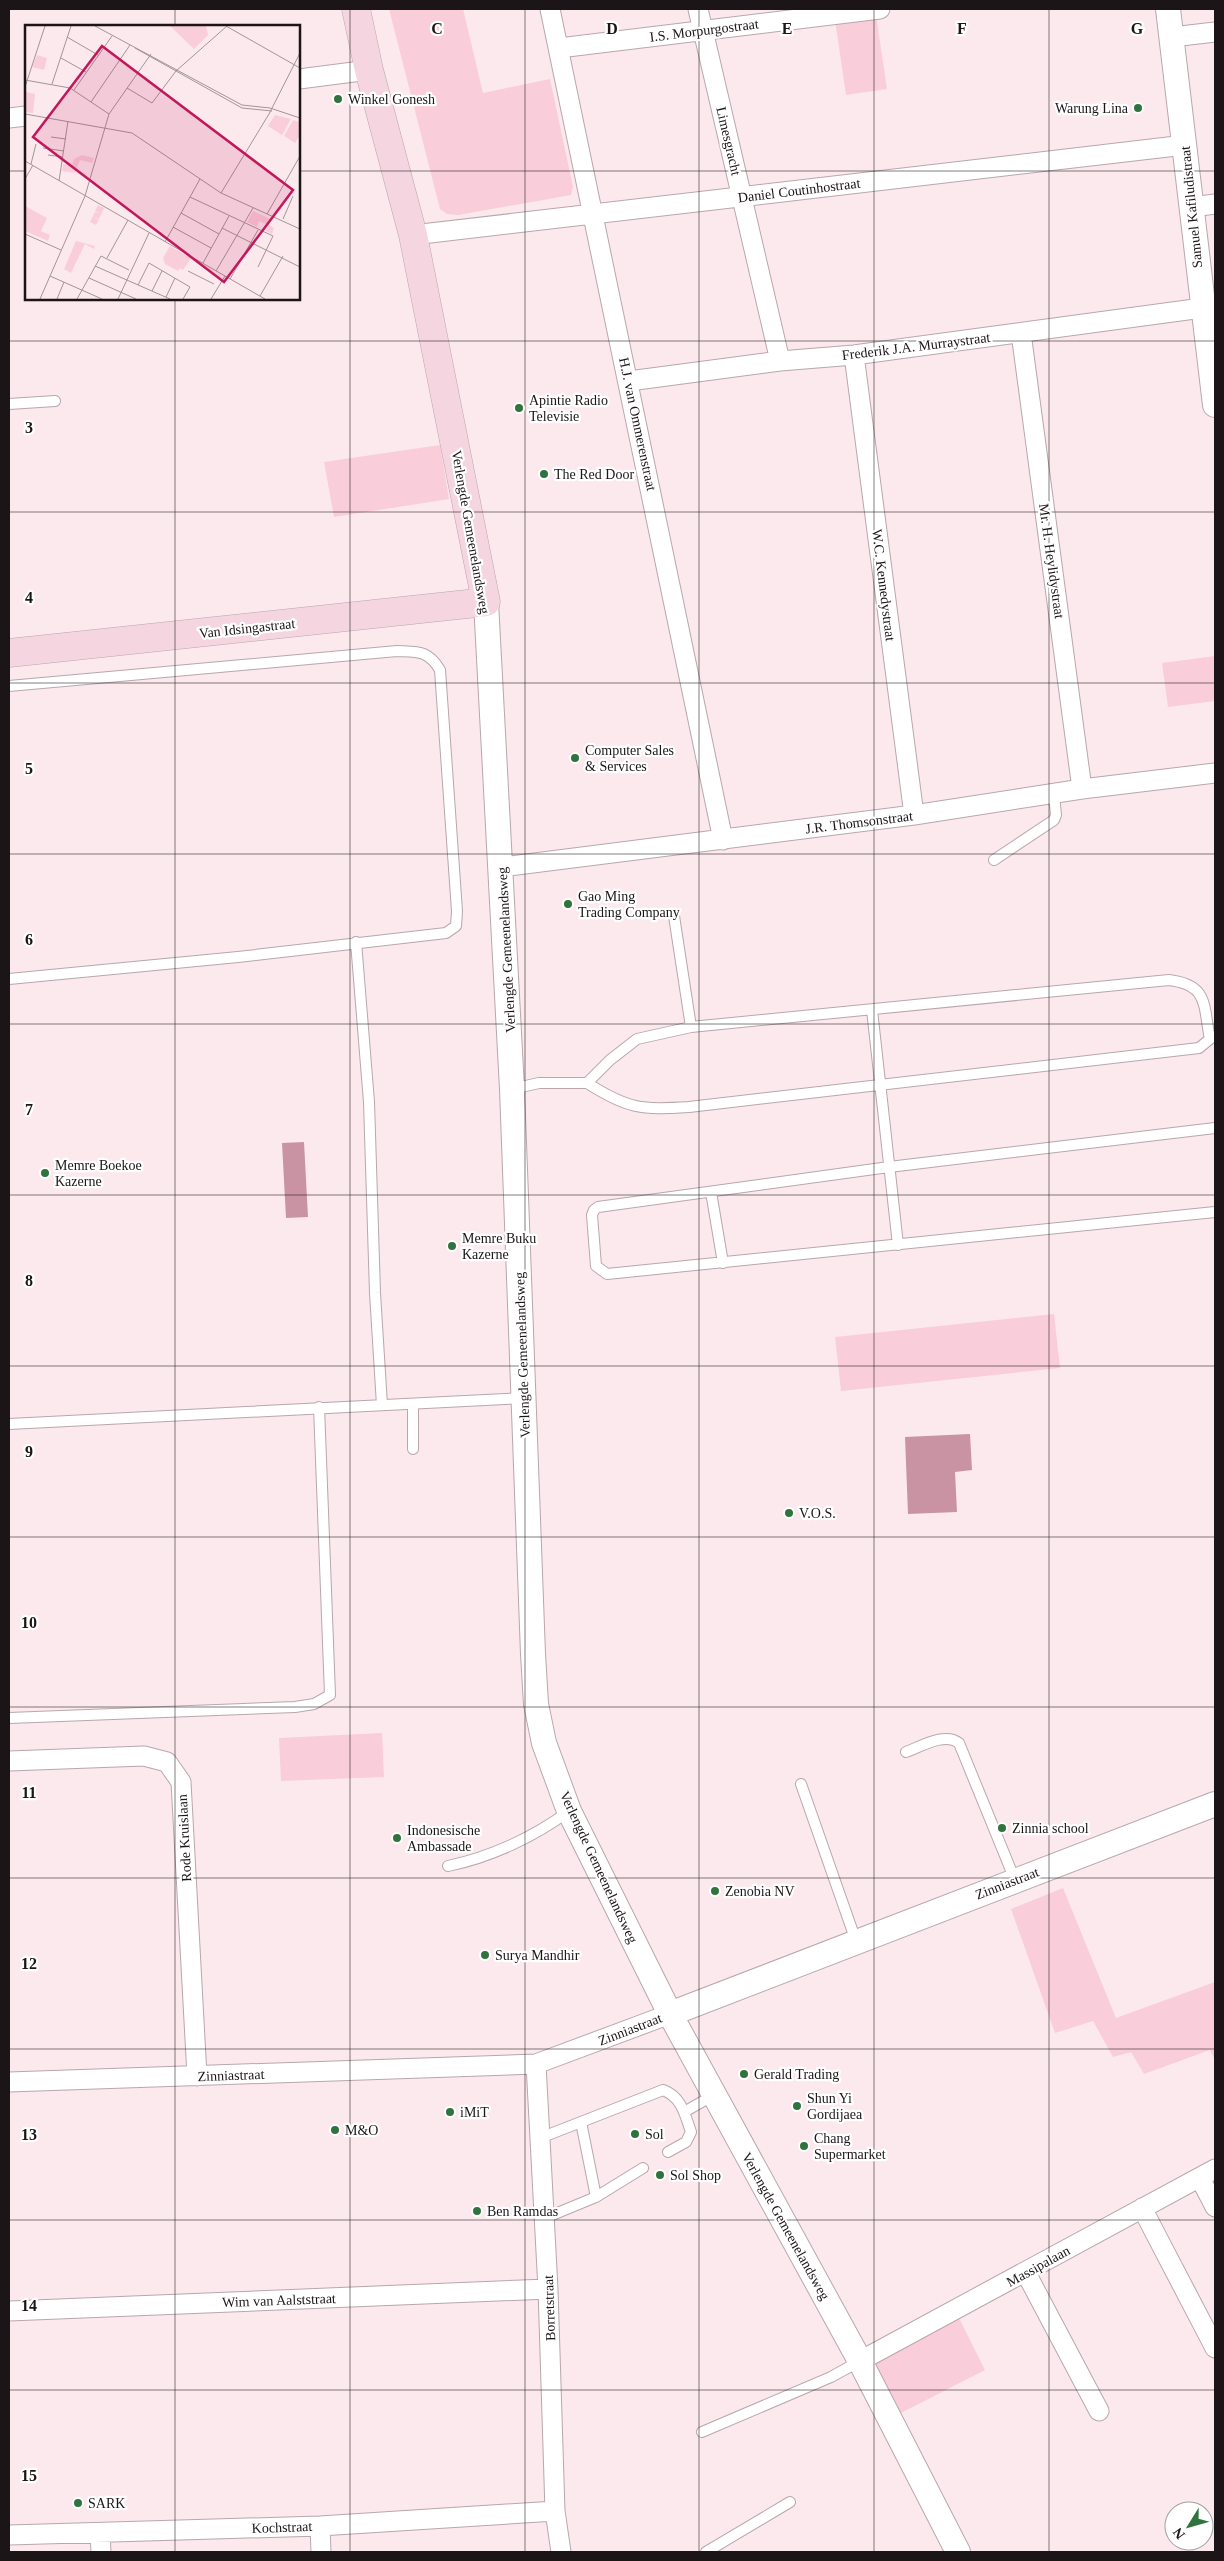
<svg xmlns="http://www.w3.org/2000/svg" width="1224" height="2561" font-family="Georgia,serif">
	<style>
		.green { fill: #facdda }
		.water { fill: #c993a4 }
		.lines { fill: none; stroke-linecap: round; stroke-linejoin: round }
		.service-casing { stroke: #b8a7ac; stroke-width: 12 }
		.minor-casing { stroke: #b8a7ac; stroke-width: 21 }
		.tertiary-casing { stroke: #b8a7ac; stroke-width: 26 }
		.secondary-casing { stroke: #b8a7ac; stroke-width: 29 }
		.service { stroke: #fff; stroke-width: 10 }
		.minor { stroke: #fff; stroke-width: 19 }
		.tertiary { stroke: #fff; stroke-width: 24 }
		.secondary { stroke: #f4d5e0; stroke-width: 28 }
		.grid { fill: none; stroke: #1b1517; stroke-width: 1; stroke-opacity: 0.55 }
		.poi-dot { fill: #2f733e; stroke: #fff; stroke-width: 2 }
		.labels { text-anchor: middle; stroke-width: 4.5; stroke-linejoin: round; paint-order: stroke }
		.street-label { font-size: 14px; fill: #1b1517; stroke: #fff }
		.poi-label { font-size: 14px; fill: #1b1517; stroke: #fff; text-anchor: start }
		.inset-road { fill: none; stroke: #a29498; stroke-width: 1 }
		.view { fill: #c2185b; fill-opacity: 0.15; stroke: #c2185b; stroke-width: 2.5 }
		.inset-edge { fill: none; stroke: #1b1517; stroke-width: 2.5 }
		.grid-label { font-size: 16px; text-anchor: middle; font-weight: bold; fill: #1b1517; stroke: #fff; stroke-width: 4.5; stroke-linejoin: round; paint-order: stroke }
	</style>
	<rect width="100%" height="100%" fill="#fce9ee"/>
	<path class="green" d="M389 9H463L483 93 550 79 573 187 571 195 458 215 447 214 440 209Z
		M876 15 887 89 846 95 835 20Z
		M440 445 449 499 334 517 324 462Z
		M1215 656V701L1168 707 1162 663Z
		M1054 1314 1060 1368 841 1391 835 1337Z
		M382 1733 384 1777 281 1781 279 1738Z
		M1063 1888 1116 2018 1215 1982V2060L1210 2050 1144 2074 1131 2052 1113 2057 1093 2021 1055 2033 1011 1909Z
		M958 2316 985 2370 897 2415 870 2361Z"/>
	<path class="water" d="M304 1142 308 1217 286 1218 282 1143Z
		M970 1434 972 1470 955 1472 957 1512 908 1514 905 1437Z"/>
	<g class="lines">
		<g class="service-casing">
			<path id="service" d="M9 404 55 401
				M9 686 397 651C418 652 428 650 440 670L457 911 456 926 446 933 238 957 9 979
				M994 860 1054 820 1056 815 1054 795
				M674 916 691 1027
				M356 942 369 1102 375 1293 382 1405
				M872 1010 898 1245
				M512 1089 539 1083H587L610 1060 637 1039 691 1027 1169 980C1209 985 1203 1005 1210 1039L1199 1048 689 1107C641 1110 628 1109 587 1083
				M1215 1128 889 1167 598 1207 594 1210 592 1215 596 1266 607 1274 1215 1212
				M711 1192 723 1263
				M413 1405V1449
				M9 1424 524 1398
				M9 1718 295 1707 314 1704 330 1695 319 1407
				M906 1752C922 1746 945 1732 959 1743L1015 1880
				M801 1784 856 1941
				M448 1866C491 1857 534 1837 569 1811
				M684 2112 714 2095
				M581 2122 596 2197
				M540 2138 663 2090C682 2097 685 2115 691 2132L686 2142 668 2152
				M545 2218 596 2197 643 2168
				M702 2432 831 2377 860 2361
				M706 2552 790 2502"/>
		</g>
		<g class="minor-casing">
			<path id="minor" d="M550 9 723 840
				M698 9 780 361
				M1172 37 1215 32
				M559 48 880 9
				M299 79 369 70
				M9 118 26 116
				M1192 207 1215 204
				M413 235 1185 145
				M1021 333 1082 789
				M854 355 914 815
				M629 381 780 361 854 355 1202 308
				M502 867 914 815 1082 789 1215 773
				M9 1761 144 1756 167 1762 181 1782 197 2076
				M536 2064 548 2289 555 2511 561 2552
				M9 2082 536 2064 670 2014
				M1200 2178 1215 2207
				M1142 2208 1215 2348
				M1026 2273 1099 2411
				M9 2311 548 2289
				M860 2361 1215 2169
				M320 2526 321 2552
				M100 2533 101 2552
				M9 2535 320 2526 555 2511"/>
		</g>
		<g class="tertiary-casing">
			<path id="tertiary" d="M1168 9 1215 405
				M486 602 512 1089 533 1654 536 1704 544 1743 569 1811 670 2014 860 2361 958 2552
				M670 2014 1215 1804"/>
		</g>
		<g class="secondary-casing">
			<path id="secondary" d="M9 653 486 602 413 235 369 70 356 9"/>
		</g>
		<use href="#service" class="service"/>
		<use href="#minor" class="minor"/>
		<use href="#tertiary" class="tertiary"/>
		<use href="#secondary" class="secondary"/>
	</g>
	<path class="grid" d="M175 9V26M350 9V2552M525 9V2552M699 9V2552M874 9V2552M1049 9V2552M9 171H26M299 171H1215M175 299V2552M9 341H1215M9 512H1215M9 683H1215M9 854H1215M9 1024H1215M9 1195H1215M9 1366H1215M9 1537H1215M9 1707H1215M9 1878H1215M9 2049H1215M9 2220H1215M9 2390H1215"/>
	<g class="poi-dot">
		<circle cx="338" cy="99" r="5"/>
		<circle cx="1138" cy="108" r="5"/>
		<circle cx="519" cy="408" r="5"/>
		<circle cx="544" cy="474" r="5"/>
		<circle cx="575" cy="758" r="5"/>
		<circle cx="568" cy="904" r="5"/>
		<circle cx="45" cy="1173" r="5"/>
		<circle cx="452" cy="1246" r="5"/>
		<circle cx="789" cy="1513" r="5"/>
		<circle cx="1002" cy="1828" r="5"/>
		<circle cx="397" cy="1838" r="5"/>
		<circle cx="715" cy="1891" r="5"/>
		<circle cx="485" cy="1955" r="5"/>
		<circle cx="744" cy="2074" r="5"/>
		<circle cx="797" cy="2106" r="5"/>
		<circle cx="450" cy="2112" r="5"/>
		<circle cx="335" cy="2130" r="5"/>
		<circle cx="635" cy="2134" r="5"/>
		<circle cx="804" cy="2146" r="5"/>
		<circle cx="660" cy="2175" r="5"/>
		<circle cx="477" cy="2211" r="5"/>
		<circle cx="78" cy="2503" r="5"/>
	</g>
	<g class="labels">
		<g class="street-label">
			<text transform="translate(704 30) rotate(-7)" y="5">I.S. Morpurgostraat</text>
			<text transform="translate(729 141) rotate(77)" y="5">Limesgracht</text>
			<text transform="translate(799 190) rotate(-7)" y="5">Daniel Coutinhostraat</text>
			<text transform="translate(1191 207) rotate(-96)" y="5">Samuel Kafiludistraat</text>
			<text transform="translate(916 346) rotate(-7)" y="5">Frederik J.A. Murraystraat</text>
			<text transform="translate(638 424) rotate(78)" y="5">H.J. van Ommerenstraat</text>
			<text transform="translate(471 532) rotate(80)" y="5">Verlengde Gemeenelandsweg</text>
			<text transform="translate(1052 561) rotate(82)" y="5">Mr. H. Heylidystraat</text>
			<text transform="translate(884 585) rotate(83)" y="5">W.C. Kennedystraat</text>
			<text transform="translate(247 628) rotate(-6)" y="5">Van Idsingastraat</text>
			<text transform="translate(859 822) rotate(-7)" y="5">J.R. Thomsonstraat</text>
			<text transform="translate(506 950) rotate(-93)" y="5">Verlengde Gemeenelandsweg</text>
			<text transform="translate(522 1355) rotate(-92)" y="5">Verlengde Gemeenelandsweg</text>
			<text transform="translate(184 1838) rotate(-93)" y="5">Rode Kruislaan</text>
			<text transform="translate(599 1867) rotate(65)" y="5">Verlengde Gemeenelandsweg</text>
			<text transform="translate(1007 1883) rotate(-21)" y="5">Zinniastraat</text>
			<text transform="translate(630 2029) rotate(-21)" y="5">Zinniastraat</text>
			<text transform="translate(231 2075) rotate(-2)" y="5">Zinniastraat</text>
			<text transform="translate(786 2226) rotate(61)" y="5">Verlengde Gemeenelandsweg</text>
			<text transform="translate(1038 2266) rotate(-29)" y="5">Massipalaan</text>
			<text transform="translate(279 2300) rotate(-2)" y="5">Wim van Aalststraat</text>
			<text transform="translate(549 2308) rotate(-92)" y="5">Borretstraat</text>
			<text transform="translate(282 2527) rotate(-2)" y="5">Kochstraat</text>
		</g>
		<g class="poi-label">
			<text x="348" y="104">Winkel Gonesh</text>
			<text x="1128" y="113" text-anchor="end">Warung Lina</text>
			<text x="529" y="405">Apintie Radio<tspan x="529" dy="16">Televisie</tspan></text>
			<text x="554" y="479">The Red Door</text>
			<text x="585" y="755">Computer Sales<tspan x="585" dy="16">&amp; Services</tspan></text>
			<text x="578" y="901">Gao Ming<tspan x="578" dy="16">Trading Company</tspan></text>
			<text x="55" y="1170">Memre Boekoe<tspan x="55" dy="16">Kazerne</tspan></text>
			<text x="462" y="1243">Memre Buku<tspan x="462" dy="16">Kazerne</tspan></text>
			<text x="799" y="1518">V.O.S.</text>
			<text x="1012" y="1833">Zinnia school</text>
			<text x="407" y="1835">Indonesische<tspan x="407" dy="16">Ambassade</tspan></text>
			<text x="725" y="1896">Zenobia NV</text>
			<text x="495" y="1960">Surya Mandhir</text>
			<text x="754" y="2079">Gerald Trading</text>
			<text x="807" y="2103">Shun Yi<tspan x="807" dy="16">Gordijaea</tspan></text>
			<text x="460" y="2117">iMiT</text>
			<text x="345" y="2135">M&amp;O</text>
			<text x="645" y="2139">Sol</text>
			<text x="814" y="2143">Chang<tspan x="814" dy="16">Supermarket</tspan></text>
			<text x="670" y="2180">Sol Shop</text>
			<text x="487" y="2216">Ben Ramdas</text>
			<text x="88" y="2508">SARK</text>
		</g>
	</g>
	<g transform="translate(25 25)">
		<rect width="275" height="275" fill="#fce9ee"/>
		<path d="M145 1H181L183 10 169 24ZM12 30 22 33 19 45 7 42ZM1 67 10 69 8 88 0 87ZM250 90 266 94 257 110 243 101ZM268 95 275 97V110L270 118 259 111ZM57 130 69 133 67 138 55 135 50 148 37 146 38 139 47 140 49 134ZM73 180 79 183 74 194 69 192 74 195 71 200 65 197 70 187 74 188 70 186ZM0 181 22 193 16 206 25 210 23 216 0 206ZM228 186 246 194 244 200 249 203 247 209 241 206 243 200 234 196 232 202 222 197ZM51 216 70 221 69 224 60 219 46 248 39 244ZM145 221 166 233 158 245 155 243 153 246 140 239 138 233Z" fill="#facdda"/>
		<path class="inset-road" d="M70 1 217 80 245 83 275 93M201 1 275 43M42 12 73 30M110 23 217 83 247 86M275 28 244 89 196 168 275 204M36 33 61 47M0 55 45 63 84 89M27 59 46 1M0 62 20 1M102 63 127 78 151 46 202 1M49 65 87 11M66 77 105 20M0 89 107 108 196 168M26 112 41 114M18 123 39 126M23 130 38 132M0 136 240 274M6 139 11 119M0 154 8 140M34 156 43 96M165 172 248 211 233 242M156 188 194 209M242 189 275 131M258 194 268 171M148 202 186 223M197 203 275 242M0 209 36 225M140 217 175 154M82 233 103 195M178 238 204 191M70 241 145 274M163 246 189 259M191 246 228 183M25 251 77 274M64 253 111 274M205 254 233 205M113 260 124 238 165 262 158 274M127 266 137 246M235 271 258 231M141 272 150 253M15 274 60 171 84 89 126 29M32 274 39 257M52 274 76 231 104 245M93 274 124 208M186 274 200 251"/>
		<path class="view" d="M77 21 268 165 199 257 8 112Z"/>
		<rect width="275" height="275" class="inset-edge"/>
	</g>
	<g class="grid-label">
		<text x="437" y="34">C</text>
		<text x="612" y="34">D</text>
		<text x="787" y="34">E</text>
		<text x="962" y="34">F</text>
		<text x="1137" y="34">G</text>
		<text x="29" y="433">3</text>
		<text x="29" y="603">4</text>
		<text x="29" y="774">5</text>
		<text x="29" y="945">6</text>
		<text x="29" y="1115">7</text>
		<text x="29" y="1286">8</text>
		<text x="29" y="1457">9</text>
		<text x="29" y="1628">10</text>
		<text x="29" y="1798">11</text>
		<text x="29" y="1969">12</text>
		<text x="29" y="2140">13</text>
		<text x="29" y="2311">14</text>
		<text x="29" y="2481">15</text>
	</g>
	<rect width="1224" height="2561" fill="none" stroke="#1b1517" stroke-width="20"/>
	<g transform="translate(1189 2526) rotate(233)"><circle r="24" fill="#ffffff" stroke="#a4a1a2"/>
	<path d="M0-4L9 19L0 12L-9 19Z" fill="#2f733e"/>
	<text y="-8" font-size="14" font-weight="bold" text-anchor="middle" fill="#1b1517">N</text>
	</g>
</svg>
